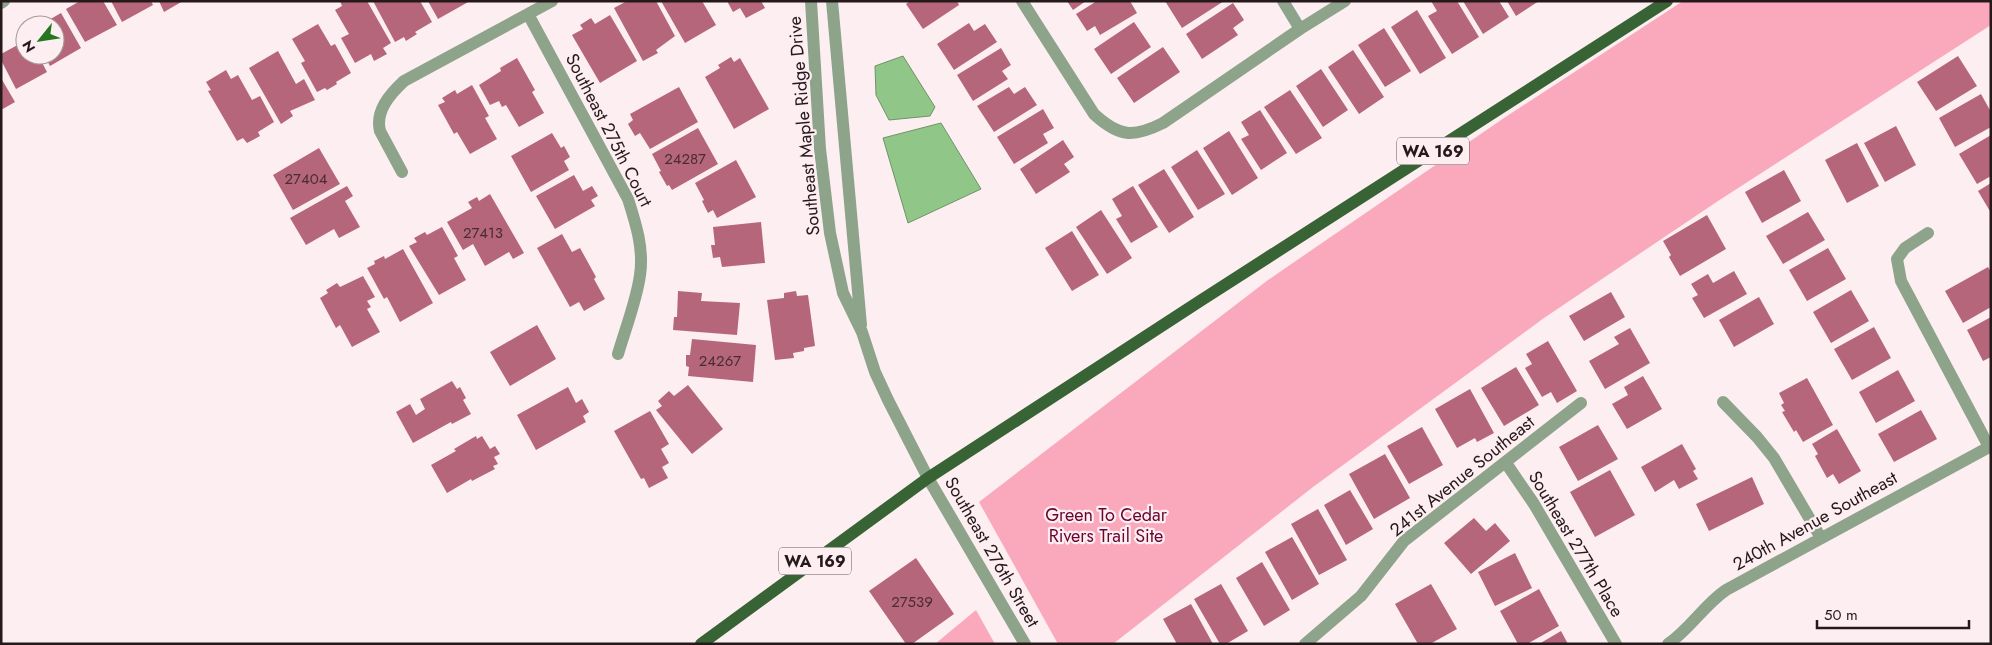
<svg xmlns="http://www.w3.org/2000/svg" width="1992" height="645" font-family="Jost,sans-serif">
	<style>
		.green { fill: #faa9bc }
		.water { fill: #90c789; stroke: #709368 }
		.building { fill: #b5667a }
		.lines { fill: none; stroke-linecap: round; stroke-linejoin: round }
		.minor { stroke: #8da48a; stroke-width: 12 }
		.major { stroke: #386334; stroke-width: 12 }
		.labels { text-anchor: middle; stroke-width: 4.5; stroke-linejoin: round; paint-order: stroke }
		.number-label { font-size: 15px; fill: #4a2c34 }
		.shield { fill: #fdeef1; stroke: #66595c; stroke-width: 1 }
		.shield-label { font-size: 16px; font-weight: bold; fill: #26191c }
		.street-label { font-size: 18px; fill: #26191c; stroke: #fdeef1 }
		.park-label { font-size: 18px; fill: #6b032f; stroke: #fdeef1 }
	</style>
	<rect width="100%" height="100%" fill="#fdeef1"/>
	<path class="green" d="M1683 1H1991V25L1718 201 1544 318 1313 487 1113 644H1058L979 502 1268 280 1504 118Z
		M976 610 995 644H935Z"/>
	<path class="water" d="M903 56 935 107 930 116 889 120 876 95 875 66Z
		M941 123 981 189 908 223 883 138Z"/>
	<path class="building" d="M80 1H103L117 25 85 42 66 9Z
		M111 1H151L153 5 122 22Z
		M159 1H183L164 12Z
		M340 1H367L391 43 383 48 387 54 374 61 371 54 355 63 341 38 349 34 335 10 342 6Z
		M373 1H420L432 22 415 32 417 34 406 41 404 37 395 42Z
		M428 1H470L438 19Z
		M627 1H656L675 36 656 50 658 53 643 61 614 8Z
		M661 1H702L716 25 685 43Z
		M727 1H761L765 8 746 18 740 8 733 12Z
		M910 1H957L959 5 923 29 906 4Z
		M1067 1H1086L1073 10Z
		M1097 1H1130L1137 13 1100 35 1095 26 1087 31 1076 14Z
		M1165 1H1224L1182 28Z
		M1431 1H1457L1479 37 1452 54 1428 16 1437 11Z
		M1463 1H1499L1509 17 1483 34Z
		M1507 1H1539L1516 16Z
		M1233 3 1244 20 1233 28 1238 35 1202 59 1186 34Z
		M1417 10 1446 58 1420 74 1391 27Z
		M61 13 81 48 50 66 44 55H55V25H40Z
		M610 15 637 61 600 83 572 35 583 29 580 25 591 18 595 24Z
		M1134 22 1151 47 1111 74 1094 49Z
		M969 23 974 31 985 24 997 42 954 70 937 44Z
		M318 24 331 46 335 44 351 73 336 82 337 84 327 90 325 88 317 92 301 63 305 61 292 39Z
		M1384 28 1411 71 1385 87 1358 45Z
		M25 41V55H38L47 72 16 89 1 60V54Z
		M1163 47 1180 72 1134 103 1117 78Z
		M1001 48 1011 65 1002 71 1008 79 973 101 957 75Z
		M1353 50 1384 97 1359 114 1328 67Z
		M278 51 296 84 304 79 315 100 290 111 293 116 281 124 249 68Z
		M1958 56 1977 86 1936 111 1917 82Z
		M731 57 734 62 740 58 769 109 734 129 705 77 720 68 718 65Z
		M517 58 535 90 532 92 544 113 519 127 506 105 502 107 499 101 490 105 479 85 501 71 500 68Z
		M1321 69 1348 110 1323 127 1296 86Z
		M226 70 231 79 238 75 252 100 260 96 274 122 258 132 260 136 247 143 243 138 237 141 208 91 211 90 206 82Z
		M1 78 15 102 1 110Z
		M472 85 489 116 485 118 497 139 470 154 457 132 454 134 438 105 445 102 442 98 455 90 457 94Z
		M679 87 698 122 650 149 640 133 635 136 628 124 633 120 630 114Z
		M1009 87 1014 94 1025 87 1037 105 994 132 977 106Z
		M1290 90 1322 138 1296 154 1264 107Z
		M1981 94 1991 112V127L1955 147 1939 118Z
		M1043 109 1054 128 1043 134 1048 143 1014 164 997 137Z
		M1260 110 1287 153 1261 170 1241 139 1249 135 1241 122Z
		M1896 126 1916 165 1885 182 1864 143Z
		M698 128 718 164 672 190 669 185 667 186 659 172 661 171 652 154Z
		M1229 131 1258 178 1232 195 1203 148Z
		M552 133 561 148 564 146 570 157 564 161 569 170 531 192 511 156Z
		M1991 135V176L1977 184 1959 154Z
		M1063 140 1074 157 1064 164 1070 172 1036 194 1020 169Z
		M1857 143 1879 186 1847 203 1825 160Z
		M319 148 340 184 293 210 273 175Z
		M1197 150 1225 194 1198 210 1171 167Z
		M736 160 756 197 717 218 713 210 708 213 702 201 704 200 695 183Z
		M1164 169 1194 217 1169 233 1138 185Z
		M1784 170 1801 201 1762 223 1745 192Z
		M574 175 583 191 592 186 598 196 591 200 595 206 555 229 536 196Z
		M1991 183V213L1978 191Z
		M347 186 353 196 345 201 360 227 339 238 334 229 306 245 290 218Z
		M1133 186 1158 227 1131 243 1116 219 1122 216 1112 199Z
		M490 194 524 253 513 259 509 252 485 266 473 244 463 250 447 222 472 208 468 202 477 197 479 201Z
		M1101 210 1132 258 1107 274 1076 227Z
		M1808 212 1825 240 1783 264 1766 236Z
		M1707 215 1726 249 1680 276 1669 257 1671 255 1663 241Z
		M761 222 765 263 722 267 720 257 713 258 711 245H715L713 227Z
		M442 227 458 256 454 258 466 280 439 295 409 246 417 242 414 238 425 232 427 235Z
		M1072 231 1099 275 1072 291 1045 248Z
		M562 234 572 252 580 248 596 277 594 279 605 299 584 311 579 302 570 307 537 248Z
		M1828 248 1846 279 1807 301 1789 270Z
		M403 249 433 303 400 322 387 297 384 299 367 268 375 264 374 261 384 256 385 259Z
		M1988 267 1991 272V307L1963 323 1945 291Z
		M1734 271 1747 294 1704 318 1692 298 1698 295 1691 284 1708 274 1713 283Z
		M363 276 375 297 367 301 371 307 367 309 380 332 352 347 340 325 336 328 320 298 328 293 326 290 337 283 340 287Z
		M1851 290 1869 321 1831 343 1813 312Z
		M678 291 702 293 701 301 740 303 737 335 673 330 674 317H677Z
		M796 291 797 296 808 295 815 346 804 348V351L793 353 794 358 775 360 767 300 784 298V293Z
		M1611 292 1625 317 1584 341 1569 316Z
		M1759 297 1774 324 1734 347 1719 320Z
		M1991 317V357L1983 361 1967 330Z
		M537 325 556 359 510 386 490 352Z
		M1874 327 1891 358 1852 380 1834 349Z
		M1630 328 1650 363 1605 389 1589 361 1619 344 1614 337Z
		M692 339 756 345 753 382 688 376 689 367 686 366V355H690Z
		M1548 341 1577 391 1557 403 1551 392 1542 397 1525 368 1532 364 1526 354Z
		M1516 367 1539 405 1504 426 1481 388Z
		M1898 370 1915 401 1876 423 1859 392Z
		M1643 376 1662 409 1627 429 1612 404 1628 395 1624 387Z
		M1807 378 1833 425 1803 442 1796 430 1794 432 1782 412 1785 411 1781 405 1784 403 1779 393Z
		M452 381 457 389 460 387 466 398 463 400 471 414 452 424 451 422 413 443 396 412 410 404 416 415 425 409 420 399Z
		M688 385 723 429 692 454 656 410 662 406 658 401 669 391 674 396Z
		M568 387 576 403 582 399 589 412 583 416 586 422 536 450 517 415Z
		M1470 389 1494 433 1477 442 1475 438 1457 448 1435 409Z
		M1921 410 1937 439 1894 462 1878 434Z
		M650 411 669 444 661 449 669 463 662 467 668 478 649 488 644 478 641 479 614 431Z
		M1598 425 1618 459 1578 481 1559 447Z
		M1422 427 1443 465 1409 484 1387 446Z
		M1837 429 1861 471 1839 484 1833 474 1827 478 1815 456 1818 454 1812 444Z
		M476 436 477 439 482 436 490 449 495 446 500 454 494 457 498 464 493 466 495 469 472 481 471 479 447 493 431 465 456 451 454 449Z
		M1682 444 1696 469 1693 471 1698 479 1679 489 1674 480 1655 492 1641 467Z
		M1385 454 1410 498 1374 519 1349 474Z
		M1610 470 1635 515 1595 537 1570 492Z
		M1752 477 1764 504 1709 531 1696 504Z
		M1350 490 1373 529 1346 545 1324 505Z
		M1318 509 1347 560 1319 575 1291 524Z
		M1474 518 1486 531 1495 523 1510 541 1471 574 1444 543Z
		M1292 537 1319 584 1292 600 1265 552Z
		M1515 553 1532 588 1495 606 1478 572Z
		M916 558 954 614 912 644H906L869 591Z
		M1262 562 1290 610 1264 626 1236 578Z
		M1221 584 1248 631 1226 644H1220L1194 599Z
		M1431 584 1457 629 1430 644H1418L1395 604Z
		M1539 589 1559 626 1527 644H1518L1500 611Z
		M1191 604 1213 644H1177L1163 619Z
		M1561 631 1568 644H1539Z"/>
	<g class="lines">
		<path class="minor" d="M811 1 820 149 830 233 843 293 862 332 875 372 888 400 928 478 1025 644
			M832 1 861 325
			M1022 1 1094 114C1119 137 1133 138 1163 123L1300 29 1345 1
			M1283 1 1300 29
			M1 3 4 1
			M528 14 628 199C636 224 644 249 640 275 637 299 625 330 618 354
			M402 172 380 131C375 111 390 94 404 81L552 1
			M1928 233 1905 248 1897 259 1901 281 1989 447
			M1723 402 1757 437 1774 458 1821 538
			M1506 463 1534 504 1616 644
			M1305 644 1361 596 1404 541 1581 403
			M1668 644C1690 629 1704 605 1726 590L1991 446"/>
		<path class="major" d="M701 644 928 478 1200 301 1667 1"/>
	</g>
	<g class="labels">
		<g class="number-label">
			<text x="685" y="164">24287</text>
			<text x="306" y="184">27404</text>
			<text x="483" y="238">27413</text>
			<text x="720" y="366">24267</text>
			<text x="912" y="607">27539</text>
		</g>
		<g class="shield">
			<rect x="1397" y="137.5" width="72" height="27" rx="4"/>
			<rect x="779" y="547.5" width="72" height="27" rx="4"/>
		</g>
		<g class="shield-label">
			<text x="1433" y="157">WA 169</text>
			<text x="815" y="567">WA 169</text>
		</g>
		<g class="street-label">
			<text transform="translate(804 126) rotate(-95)" y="6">Southeast Maple Ridge Drive</text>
			<text transform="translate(609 130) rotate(63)" y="6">Southeast 275th Court</text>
			<text transform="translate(1462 476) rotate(-39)" y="6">241st Avenue Southeast</text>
			<text transform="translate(1815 521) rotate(-29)" y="6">240th Avenue Southeast</text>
			<text transform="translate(1576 544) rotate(59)" y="6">Southeast 277th Place</text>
			<text transform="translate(992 552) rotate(60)" y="6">Southeast 276th Street</text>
		</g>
		<g class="park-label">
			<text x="1106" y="521">Green To Cedar<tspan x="1106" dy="21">Rivers Trail Site</tspan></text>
		</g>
	</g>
	<rect width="1992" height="645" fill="none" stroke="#26191c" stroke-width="5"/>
	<g transform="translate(40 40) rotate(240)"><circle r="24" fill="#fdeef1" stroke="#a7999c"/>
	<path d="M0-4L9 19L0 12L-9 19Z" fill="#267620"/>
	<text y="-8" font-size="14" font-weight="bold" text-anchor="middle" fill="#26191c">N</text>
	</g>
	<path d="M1817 620v8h152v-8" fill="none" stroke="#26191c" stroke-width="2.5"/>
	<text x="1824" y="620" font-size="15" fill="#26191c" stroke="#fdeef1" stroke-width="4" paint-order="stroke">50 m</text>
</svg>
